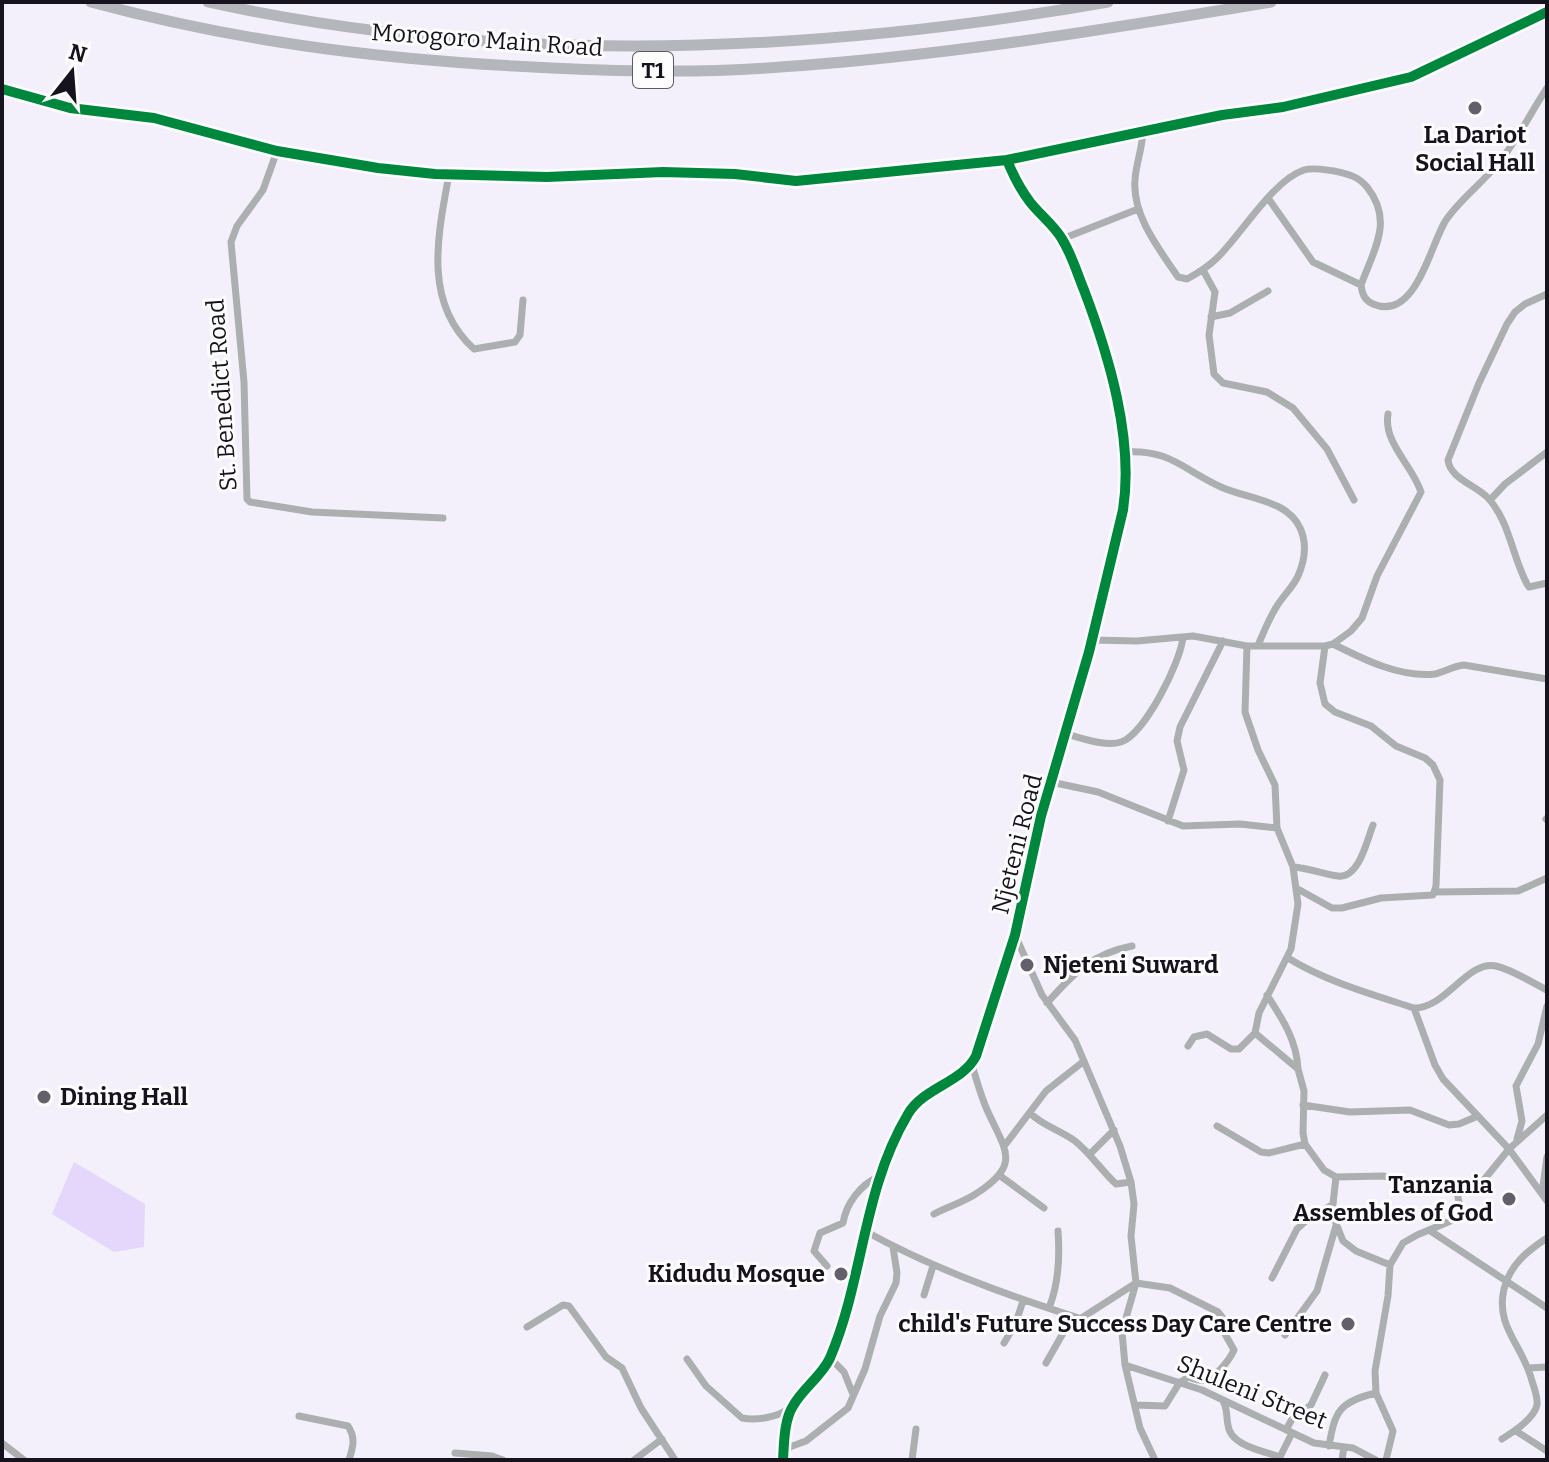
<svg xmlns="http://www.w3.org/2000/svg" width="1549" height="1462" font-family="Bitter,serif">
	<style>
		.green { fill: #e5d7fb }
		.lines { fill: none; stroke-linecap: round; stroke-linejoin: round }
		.minor { stroke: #abafaf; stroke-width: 7 }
		.highway { stroke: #b3b6ba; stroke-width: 11 }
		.cycleway-casing { stroke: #fdfdfd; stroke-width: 15 }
		.cycleway { stroke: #00873e; stroke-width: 10 }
		.poi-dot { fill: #64606b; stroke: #fdfdfd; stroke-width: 3 }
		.labels { text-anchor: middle; stroke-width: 6; stroke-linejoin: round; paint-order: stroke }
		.shield { fill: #fdfdfd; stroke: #5c5961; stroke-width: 2 }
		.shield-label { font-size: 22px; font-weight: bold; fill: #17131e }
		.street-label { font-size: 24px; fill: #17131e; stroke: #fdfdfd }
		.poi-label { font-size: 24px; font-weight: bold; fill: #17131e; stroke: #fdfdfd; text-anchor: end }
	</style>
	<rect width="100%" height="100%" fill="#f4f0fb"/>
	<path class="green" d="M74 1162 145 1204 144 1247 114 1252 52 1214Z"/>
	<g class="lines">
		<path class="minor" d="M2 89 70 108 154 118 277 151 378 168 435 174 547 177 663 172 735 174 796 181 1007 160 1222 115 1283 107 1411 77 1547 12
			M1143 131C1142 151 1136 163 1135 180 1132 215 1159 249 1178 277L1187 279C1198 273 1208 267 1217 258 1241 235 1273 180 1304 170 1314 167 1325 170 1334 171 1348 174 1358 176 1367 187 1394 221 1374 249 1361 285 1362 293 1364 300 1373 304 1416 322 1430 245 1446 220 1461 198 1484 182 1500 161 1518 139 1531 112 1547 88
			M277 151 263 190 237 226 231 242 244 382 247 499 250 502 312 512 443 518
			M448 180C437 239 424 304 474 349L515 342 520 335 523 300
			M1268 198 1313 262 1361 285
			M1062 239 1138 209
			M1203 270 1215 292 1209 335 1214 374 1223 383 1267 392 1293 408 1327 449 1354 500
			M1547 294 1525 304 1515 312 1507 324 1479 383 1448 460C1450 479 1476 485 1488 498 1510 522 1512 556 1527 584L1529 587 1547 583
			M1211 317 1230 313 1268 291
			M1124 452C1170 449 1182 469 1221 487 1239 495 1261 498 1279 507 1306 521 1310 549 1298 576 1293 587 1283 596 1277 606 1269 618 1264 632 1258 645
			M1490 500 1505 484 1547 452
			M1092 640 1137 641 1193 636 1247 646H1325L1333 644 1351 631 1362 618 1377 576 1421 492C1413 466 1383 443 1388 414
			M1333 644C1363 659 1400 678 1435 674 1445 672 1453 666 1464 665L1547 679
			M1247 646 1245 712 1258 750 1275 785 1277 828 1293 867 1298 904 1291 949 1259 1013 1255 1033 1298 1069 1304 1091 1303 1133 1305 1144 1324 1170 1336 1177 1383 1176 1441 1190 1457 1192 1470 1189 1483 1181 1509 1149 1547 1115
			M1066 734C1082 738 1105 747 1121 742 1145 734 1181 661 1183 637
			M1051 782 1098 792 1183 826 1240 824 1277 828
			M1546 819 1547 820
			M1168 821 1184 770 1177 741 1180 727 1223 641
			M1293 867C1309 868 1323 874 1338 876 1359 879 1367 840 1373 825
			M1296 888 1332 908H1342L1381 898 1433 895 1436 886 1440 780 1433 765 1425 758 1396 746 1371 726 1335 712 1325 704 1320 683 1325 646
			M1435 892 1518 891 1547 878
			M1015 935 1042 995 1075 1040 1120 1146 1131 1182 1134 1204 1131 1236 1136 1283 1122 1332 1125 1365 1140 1428 1155 1460
			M1288 958C1327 982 1371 994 1414 1008 1447 1008 1467 960 1496 966 1513 970 1531 982 1547 990
			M1267 995C1282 1018 1297 1041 1298 1069
			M1047 1003C1074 973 1091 954 1132 946
			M1414 1008 1435 1065 1443 1079 1509 1149 1547 1201
			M1188 1046 1194 1037 1207 1034 1231 1049H1239L1255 1033
			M1303 1105 1350 1112 1410 1110 1449 1125 1459 1124 1478 1116
			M1030 1113C1043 1126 1060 1130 1075 1141 1090 1153 1101 1170 1116 1184L1131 1182
			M1217 1126 1261 1152 1269 1153 1305 1144
			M1517 1139 1522 1121 1516 1086 1538 1044 1547 1006
			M1005 1145 1046 1091 1084 1061
			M1090 1154 1114 1130
			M999 1175 1044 1208
			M1336 1177 1332 1213 1343 1241 1356 1251 1390 1265
			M1542 1193 1547 1157
			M934 1214C947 1207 961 1203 974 1195 1021 1165 1007 1153 988 1112 981 1097 977 1081 972 1065
			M1429 1230 1547 1308
			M865 1231C946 1276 1034 1304 1122 1332
			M827 1266 814 1251 820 1233 843 1223C846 1204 860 1185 878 1177
			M1272 1278 1297 1229 1308 1219 1332 1205
			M924 1295 933 1266
			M1049 1308C1059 1283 1060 1258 1058 1231
			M527 1327 563 1305 569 1306 606 1357 622 1368 641 1408 675 1460
			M1285 1335 1317 1291 1337 1222
			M1004 1343 1015 1325 1023 1301
			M830 1358 844 1372 852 1392
			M687 1359 706 1386 742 1418C757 1421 778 1417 790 1408
			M1046 1363 1066 1328 1136 1283 1170 1288 1218 1312 1226 1322 1225 1334 1234 1350C1230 1359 1217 1376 1207 1380 1202 1382 1194 1379 1188 1377L1181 1382
			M1125 1365 1202 1390 1314 1443 1353 1448 1376 1460
			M1529 1368 1547 1367
			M1223 1401C1228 1410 1226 1416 1228 1425 1230 1446 1264 1451 1280 1457
			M1136 1405 1165 1406 1180 1382
			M299 1416 348 1426C356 1438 353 1447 349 1460
			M1286 1430 1292 1419 1311 1405 1325 1375
			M1516 1431 1547 1451
			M1502 1439C1513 1432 1534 1419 1537 1405 1538 1397 1534 1388 1532 1381 1523 1345 1495 1327 1504 1289 1510 1265 1527 1251 1547 1238
			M2 1443 24 1460
			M1329 1446C1335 1411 1339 1402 1376 1393
			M784 1449 806 1441 848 1408 865 1369 880 1316 896 1283 897 1273 893 1247
			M455 1453 492 1456 503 1460
			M1279 1459 1292 1433
			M634 1460 662 1439
			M783 1460C784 1444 784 1420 793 1406 803 1388 821 1377 830 1358 864 1278 862 1191 908 1114 924 1087 962 1083 976 1056L1015 935 1041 816 1089 652 1123 510C1134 439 1109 356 1084 290 1077 273 1072 255 1062 239 1054 225 1040 215 1030 202 1020 189 1013 175 1007 160
			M912 1460 916 1429
			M1342 1460 1344 1447
			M1386 1460 1393 1431 1376 1393 1375 1371 1388 1296 1390 1265 1403 1243 1417 1235 1453 1220 1460 1207 1457 1192"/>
		<path class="highway" d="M91 2C231 40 368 58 514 66 602 71 691 74 780 67 944 56 1108 29 1271 2
			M208 2C503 67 812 54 1108 2"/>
		<g class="cycleway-casing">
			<path id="cycleway" d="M2 89 70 108 154 118 277 151 378 168 435 174 547 177 663 172 735 174 796 181 1007 160 1222 115 1283 107 1411 77 1547 12
				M783 1460C784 1444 784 1420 793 1406 803 1388 821 1377 830 1358 864 1278 862 1191 908 1114 924 1087 962 1083 976 1056L1015 935 1041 816 1089 652 1123 510C1134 439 1109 356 1084 290 1077 273 1072 255 1062 239 1054 225 1040 215 1030 202 1020 189 1013 175 1007 160"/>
		</g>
		<use href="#cycleway" class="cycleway"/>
	</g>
	<g class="poi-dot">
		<circle cx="1475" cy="108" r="8"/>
		<circle cx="1027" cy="965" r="8"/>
		<circle cx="44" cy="1097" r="8"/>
		<circle cx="1509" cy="1199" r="8"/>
		<circle cx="841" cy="1274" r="8"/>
		<circle cx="1348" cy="1324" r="8"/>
	</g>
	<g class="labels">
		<rect class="shield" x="633" y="52" width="40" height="36" rx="6"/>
		<g class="shield-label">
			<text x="653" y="78">T1</text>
		</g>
		<g class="street-label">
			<text transform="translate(487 40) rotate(4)" y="8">Morogoro Main Road</text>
			<text transform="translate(222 395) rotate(-94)" y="8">St. Benedict Road</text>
			<text transform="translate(1017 844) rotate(-76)" y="8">Njeteni Road</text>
			<text transform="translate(1252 1392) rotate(22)" y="8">Shuleni Street</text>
		</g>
		<g class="poi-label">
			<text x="1475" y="143" text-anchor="middle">La Dariot<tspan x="1475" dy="28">Social Hall</tspan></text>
			<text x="1043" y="973" text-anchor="start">Njeteni Suward</text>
			<text x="60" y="1105" text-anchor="start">Dining Hall</text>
			<text x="1493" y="1193">Tanzania<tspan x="1493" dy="28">Assembles of God</tspan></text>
			<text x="825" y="1282">Kidudu Mosque</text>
			<text x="1332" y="1332">child's Future Success Day Care Centre</text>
		</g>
	</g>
	<rect width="1549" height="1462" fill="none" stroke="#17131e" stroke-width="8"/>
	<g transform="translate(72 72) rotate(17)" stroke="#fdfdfd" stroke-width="6" paint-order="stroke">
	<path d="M0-6L14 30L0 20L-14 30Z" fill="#17131e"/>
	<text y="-12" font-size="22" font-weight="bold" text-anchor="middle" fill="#17131e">N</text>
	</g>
</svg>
